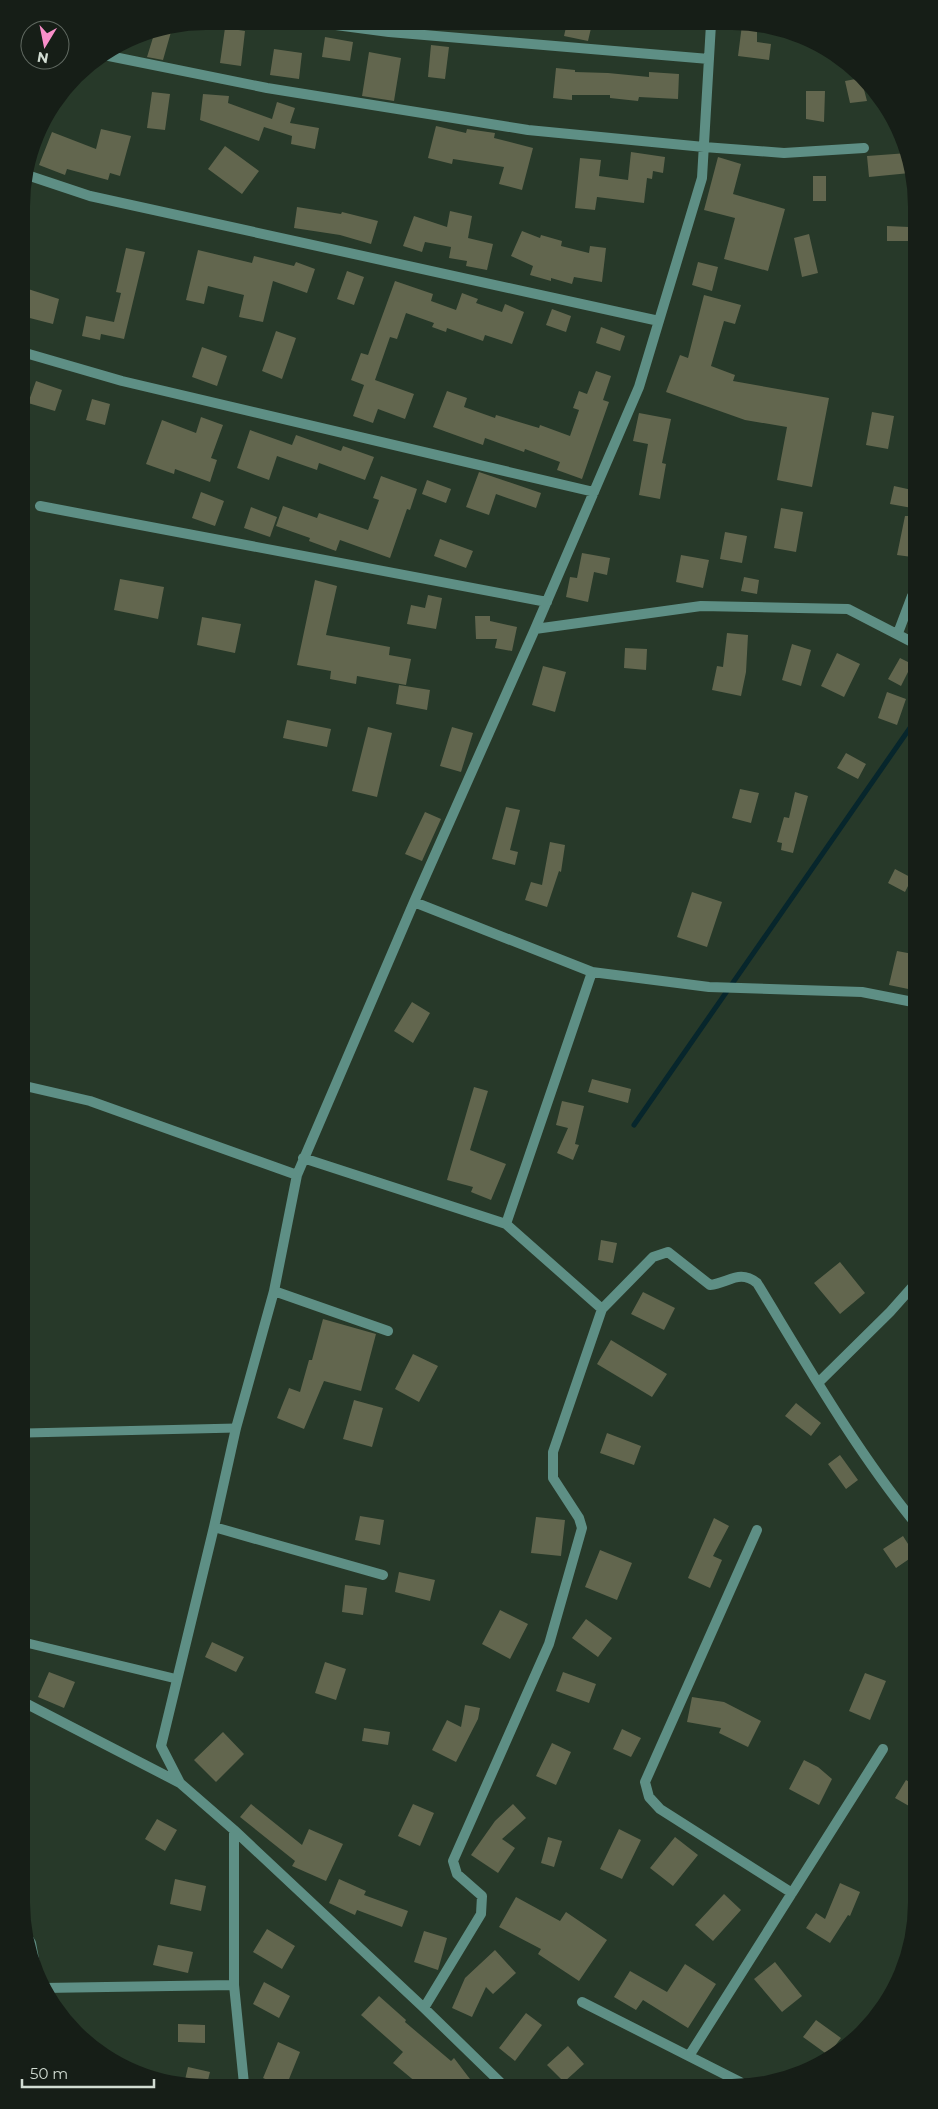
<svg xmlns="http://www.w3.org/2000/svg" width="938" height="2109" font-family="Montserrat,sans-serif">
	<style>
		.lines { fill: none; stroke-linecap: round; stroke-linejoin: round }
		.stream { stroke: #07262c; stroke-width: 5 }
		.building { fill: #62664e }
		.lane { stroke: #5e8f85; stroke-width: 9 }
		.street { stroke: #5e8f85; stroke-width: 10 }
	</style>
	<rect width="100%" height="100%" fill="#273929"/>
	<g class="lines">
		<path class="stream" d="M634 1125 912 725"/>
	</g>
	<path class="building" d="M567 23 592 24 588 41 564 36Z
		M742 25H757V42L771 44 769 60 738 56Z
		M225 28 245 31 241 66 220 63Z
		M163 30 171 32 163 60 147 57 155 31Z
		M325 37 353 42 350 61 322 57Z
		M431 45 449 47 445 79 428 77Z
		M274 49 302 53 299 79 270 75Z
		M369 52 401 58 394 101 362 96Z
		M556 68 575 70V72L608 73 649 77V72L679 74 678 99 639 97 638 101 610 98V95H572V100L553 98Z
		M861 78 867 101 850 103 845 81Z
		M806 91H825L824 122 806 119Z
		M152 92 170 94 165 130 147 128Z
		M203 94 229 96 228 103 272 119 277 102 295 108 290 123 319 128 315 149 291 144 292 136 264 127 259 141 200 120Z
		M436 126 466 133 467 129 495 133 494 138 533 148 522 190 499 184 504 167 453 159 452 164 428 158Z
		M101 129 131 136 120 176 110 173 108 180 67 169 65 175 39 165 52 132 96 149Z
		M225 146 259 171 242 194 208 169Z
		M631 152 665 157 663 173 653 171 652 179 647 178 644 203 597 197 595 210 575 208 580 158 601 160 599 176 628 180Z
		M908 153 910 158V173L869 177 867 156Z
		M718 157 741 164 733 194 785 209 768 271 724 259 735 218 704 210Z
		M813 176H826V201H813Z
		M297 207 341 214 342 212 378 221 371 244 340 235 294 228Z
		M450 211 472 216 468 238 493 244 487 270 466 266 467 261 449 258 451 247 425 242 422 252 403 246 414 216 447 227Z
		M887 226 909 227V241H887Z
		M522 231 540 238 541 235 562 241 561 246 589 253 590 246 606 248 602 282 574 277 572 284 551 278V281L530 275 533 266 511 256Z
		M809 234 818 273 802 277 794 238Z
		M126 248 145 252 124 339 101 334 100 340 82 336 86 316 114 322 121 293 116 292Z
		M198 250 252 263 254 256 294 266 296 262 315 269 307 293 273 281 263 322 239 317 244 295 208 286 204 304 186 300Z
		M698 262 718 267 712 291 692 285Z
		M347 271 364 277 354 305 337 299Z
		M395 281 433 294 431 301 456 310 462 293 478 299 476 303 502 312 505 304 524 312 512 344 485 335 483 341 447 328 446 332 432 327 434 323 406 313 397 339 390 337 375 380 414 394 405 419 378 409 373 423 353 416 364 385 351 380 361 353 368 355Z
		M25 288 59 299 53 324 22 316V296Z
		M704 295 741 305 735 324 724 321 711 366 735 375 733 381 829 398 812 487 777 480 787 427 745 420 666 392 680 355 688 358Z
		M552 309 571 316 566 332 546 325Z
		M601 327 625 336 620 351 596 343Z
		M276 331 296 338 282 379 262 371Z
		M202 347 227 356 217 386 192 377Z
		M596 371 611 376 603 400 609 402 582 479 557 470 560 462 525 449 524 452 485 438 483 445 433 427 447 391 467 398 464 407 495 418 496 415 539 428 540 425 570 436 579 410 573 408 579 391 587 394Z
		M36 381 62 390 55 411 28 403Z
		M92 399 110 404 105 425 86 420Z
		M872 412 894 416 888 449 866 445Z
		M639 413 671 419 662 463 666 464 660 499 639 495 648 444 633 441Z
		M201 417 223 425 211 458 217 460 210 482 175 469 174 474 146 464 162 420 196 433Z
		M250 430 292 445 296 435 341 451 343 446 374 457 365 480 319 463 317 470 277 456 269 480 237 468Z
		M479 472 541 493 536 508 496 494 489 515 466 507Z
		M381 476 417 489 410 510 407 509 390 558 340 540 336 551 309 541 310 538 276 526 283 506 317 518 319 513 368 530 379 500 373 498Z
		M427 480 451 489 446 503 422 494Z
		M894 486 912 490V508L890 504Z
		M201 492 224 501 215 526 192 518Z
		M251 507 277 517 270 537 244 528Z
		M781 508 803 512 796 552 774 548Z
		M905 516H912V557L897 555Z
		M725 532 747 536 742 563 720 559Z
		M440 539 473 551 466 568 434 556Z
		M582 553 610 558 607 575 594 572 588 602 566 597 570 577 577 578Z
		M681 555 709 560 703 588 676 582Z
		M744 577 759 580 757 594 741 591Z
		M120 579 164 587 158 619 114 610Z
		M315 580 337 586 326 635 390 647 389 655 411 659 406 685 357 676 356 684 330 679 331 671 297 665Z
		M428 595 442 598 436 629 407 624 411 605 425 608Z
		M475 616H490V621L517 627 512 651 495 648 497 639H476Z
		M202 617 241 624 235 653 197 645Z
		M727 633 748 635 746 672 741 696 712 690 717 666 723 667Z
		M792 644 811 650 801 686 782 680Z
		M625 648 647 649 646 670 624 668Z
		M837 653 860 664 844 697 821 686Z
		M900 658 912 664 901 686 888 679Z
		M543 666 566 672 555 712 532 705Z
		M399 685 430 690 427 710 396 704Z
		M887 692 906 699 897 725 878 718Z
		M287 720 331 729 327 747 283 738Z
		M368 727 392 733 377 797 352 791Z
		M452 727 473 733 461 772 440 766Z
		M846 753 866 764 858 779 837 768Z
		M740 789 759 793 751 823 732 818Z
		M795 792 808 796 793 853 781 850 782 843 777 842 784 817 789 818Z
		M506 807 520 810 510 850 518 852 515 865 492 859Z
		M425 812 441 819 422 861 405 854Z
		M550 842 565 845 561 872 559 871 547 907 525 900 531 882 542 885Z
		M895 869 912 878 905 892 888 883Z
		M692 892 722 902 707 947 677 937Z
		M897 951 913 954V990L889 985Z
		M412 1002 430 1013 413 1043 394 1031Z
		M592 1079 631 1089 628 1103 588 1092Z
		M474 1087 488 1091 470 1150 506 1164 491 1200 471 1192 473 1187 447 1180Z
		M562 1101 584 1106 575 1144 579 1145 573 1160 557 1153 568 1128 556 1125Z
		M601 1240 617 1243 613 1263 598 1260Z
		M840 1262 865 1293 840 1314 814 1283Z
		M643 1292 675 1308 664 1330 631 1314Z
		M323 1319 376 1334 361 1391 324 1381 304 1429 277 1418 289 1388 300 1392 309 1360H312Z
		M611 1340 667 1374 652 1397 597 1364Z
		M413 1354 438 1366 419 1402 395 1389Z
		M354 1400 383 1408 372 1447 343 1439Z
		M796 1403 821 1423 811 1436 785 1416Z
		M607 1433 641 1446 634 1465 600 1453Z
		M840 1455 858 1480 846 1489 828 1464Z
		M360 1516 384 1520 380 1545 355 1540Z
		M536 1517 565 1520 561 1556 531 1553Z
		M714 1518 729 1526 713 1556 722 1560 710 1588 688 1578Z
		M903 1536 915 1555 896 1568 883 1549Z
		M600 1550 632 1563 617 1600 585 1587Z
		M399 1572 435 1580 430 1601 395 1592Z
		M345 1585 367 1588 363 1615 342 1612Z
		M500 1610 528 1624 510 1659 482 1644Z
		M586 1619 612 1638 598 1657 572 1638Z
		M212 1642 244 1657 236 1672 205 1657Z
		M325 1662 346 1669 336 1700 315 1693Z
		M49 1672 75 1682 64 1708 38 1697Z
		M563 1672 596 1684 589 1703 556 1691Z
		M865 1673 886 1681 870 1720 849 1711Z
		M692 1697 724 1702 761 1721 748 1747 719 1733 721 1728 687 1722Z
		M465 1705 480 1708 478 1719 456 1762 432 1750 447 1720 461 1727Z
		M364 1728 390 1732 388 1745 362 1741Z
		M622 1729 641 1738 631 1757 613 1749Z
		M223 1732 244 1754 216 1782 194 1760Z
		M552 1743 571 1752 556 1785 536 1776Z
		M804 1760 818 1767 832 1779 819 1805 789 1789Z
		M906 1780 916 1786V1810L895 1798Z
		M251 1804 302 1845 309 1829 343 1844 326 1881 292 1866 295 1861 240 1817Z
		M413 1804 434 1813 420 1846 398 1836Z
		M513 1804 526 1818 502 1839 515 1848 498 1873 471 1855 495 1821Z
		M157 1819 177 1830 165 1851 145 1839Z
		M619 1829 641 1840 622 1879 600 1869Z
		M548 1837 562 1841 554 1867 541 1863Z
		M675 1837 698 1855 673 1886 650 1868Z
		M175 1879 206 1886 201 1911 170 1904Z
		M339 1879 366 1891 364 1895 408 1911 402 1927 357 1910 355 1915 329 1903Z
		M840 1883 860 1892 850 1916 848 1915 830 1943 806 1928 816 1913 825 1919Z
		M724 1894 741 1910 713 1941 695 1925Z
		M516 1897 560 1921 566 1912 607 1940 579 1981 538 1954 541 1949 499 1927Z
		M267 1929 295 1946 282 1969 253 1952Z
		M424 1931 447 1938 438 1970 414 1962Z
		M158 1945 193 1952 188 1973 153 1965Z
		M495 1950 516 1973 493 1994 486 1987 472 2017 452 2008 465 1978Z
		M775 1962 802 1996 782 2012 754 1979Z
		M685 1964 716 1984 688 2028 643 2000 636 2010 614 1997 630 1971 667 1992Z
		M264 1982 290 1996 279 2018 253 2004Z
		M379 1996 406 2020 405 2022 451 2061 454 2058 473 2083H417L393 2063 403 2052 361 2015Z
		M526 2013 542 2025 515 2061 499 2048Z
		M816 2020 841 2038 828 2055 803 2037Z
		M178 2024 205 2025V2043L178 2042Z
		M278 2042 300 2052 287 2084H276L263 2078Z
		M568 2046 584 2064 564 2082 547 2065Z
		M188 2067 210 2072 207 2084H184Z"/>
	<g class="lines">
		<path class="lane" d="M26 1433 236 1428
			M27 1643 177 1679"/>
		<path class="street" d="M313 22 389 32 709 59
			M104 55 267 88 528 130 704 147 784 153 864 148
			M27 175 90 196 659 321
			M22 352 122 381 594 492
			M40 506 547 602
			M535 629 639 387 702 178 711 24
			M898 633 912 596
			M414 902 592 972 709 987 862 992 913 1002
			M25 1086 90 1101 297 1175
			M303 1158 506 1224 602 1309 553 1452V1478L579 1518 582 1528 549 1644 453 1861 457 1874 482 1896 481 1914 424 2008
			M506 1224 592 972
			M274 1291 388 1331
			M602 1309 653 1257 668 1252 710 1285C729 1283 739 1269 757 1283 807 1365 855 1449 915 1523
			M818 1383 890 1312 914 1285
			M214 1527 383 1575
			M757 1530 645 1782 649 1797 660 1809 792 1893
			M27 1704 180 1783
			M28 1938 31 1943 37 1975
			M234 1985 244 2084
			M43 1988 234 1985V1830
			M582 2002 740 2082
			M689 2056 883 1749
			M501 2083 424 2008 234 1830 180 1783 161 1746 214 1527 236 1428 274 1291 297 1175 414 902 535 629 701 606 848 609 912 642"/>
	</g>
	<path d="M0 0H938V2109H0ZM206 30H732A176 176 0 0 1 908 206V1903A176 176 0 0 1 732 2079H206A176 176 0 0 1 30 1903V206A176 176 0 0 1 206 30Z" fill="#161e17" fill-rule="evenodd"/>
	<g transform="translate(45 45) rotate(190)"><circle r="24" fill="#161e17" stroke="#616a62"/>
	<path d="M0-4L9 19L0 12L-9 19Z" fill="#f98fca"/>
	<text y="-8" font-size="14" font-weight="bold" text-anchor="middle" fill="#d1dcd2">N</text>
	</g>
	<path d="M22 2079v8h132v-8" fill="none" stroke="#d1dcd2" stroke-width="2.5"/>
	<text x="30" y="2079" font-size="15" fill="#d1dcd2" stroke="#161e17" stroke-width="4" paint-order="stroke">50 m</text>
</svg>
